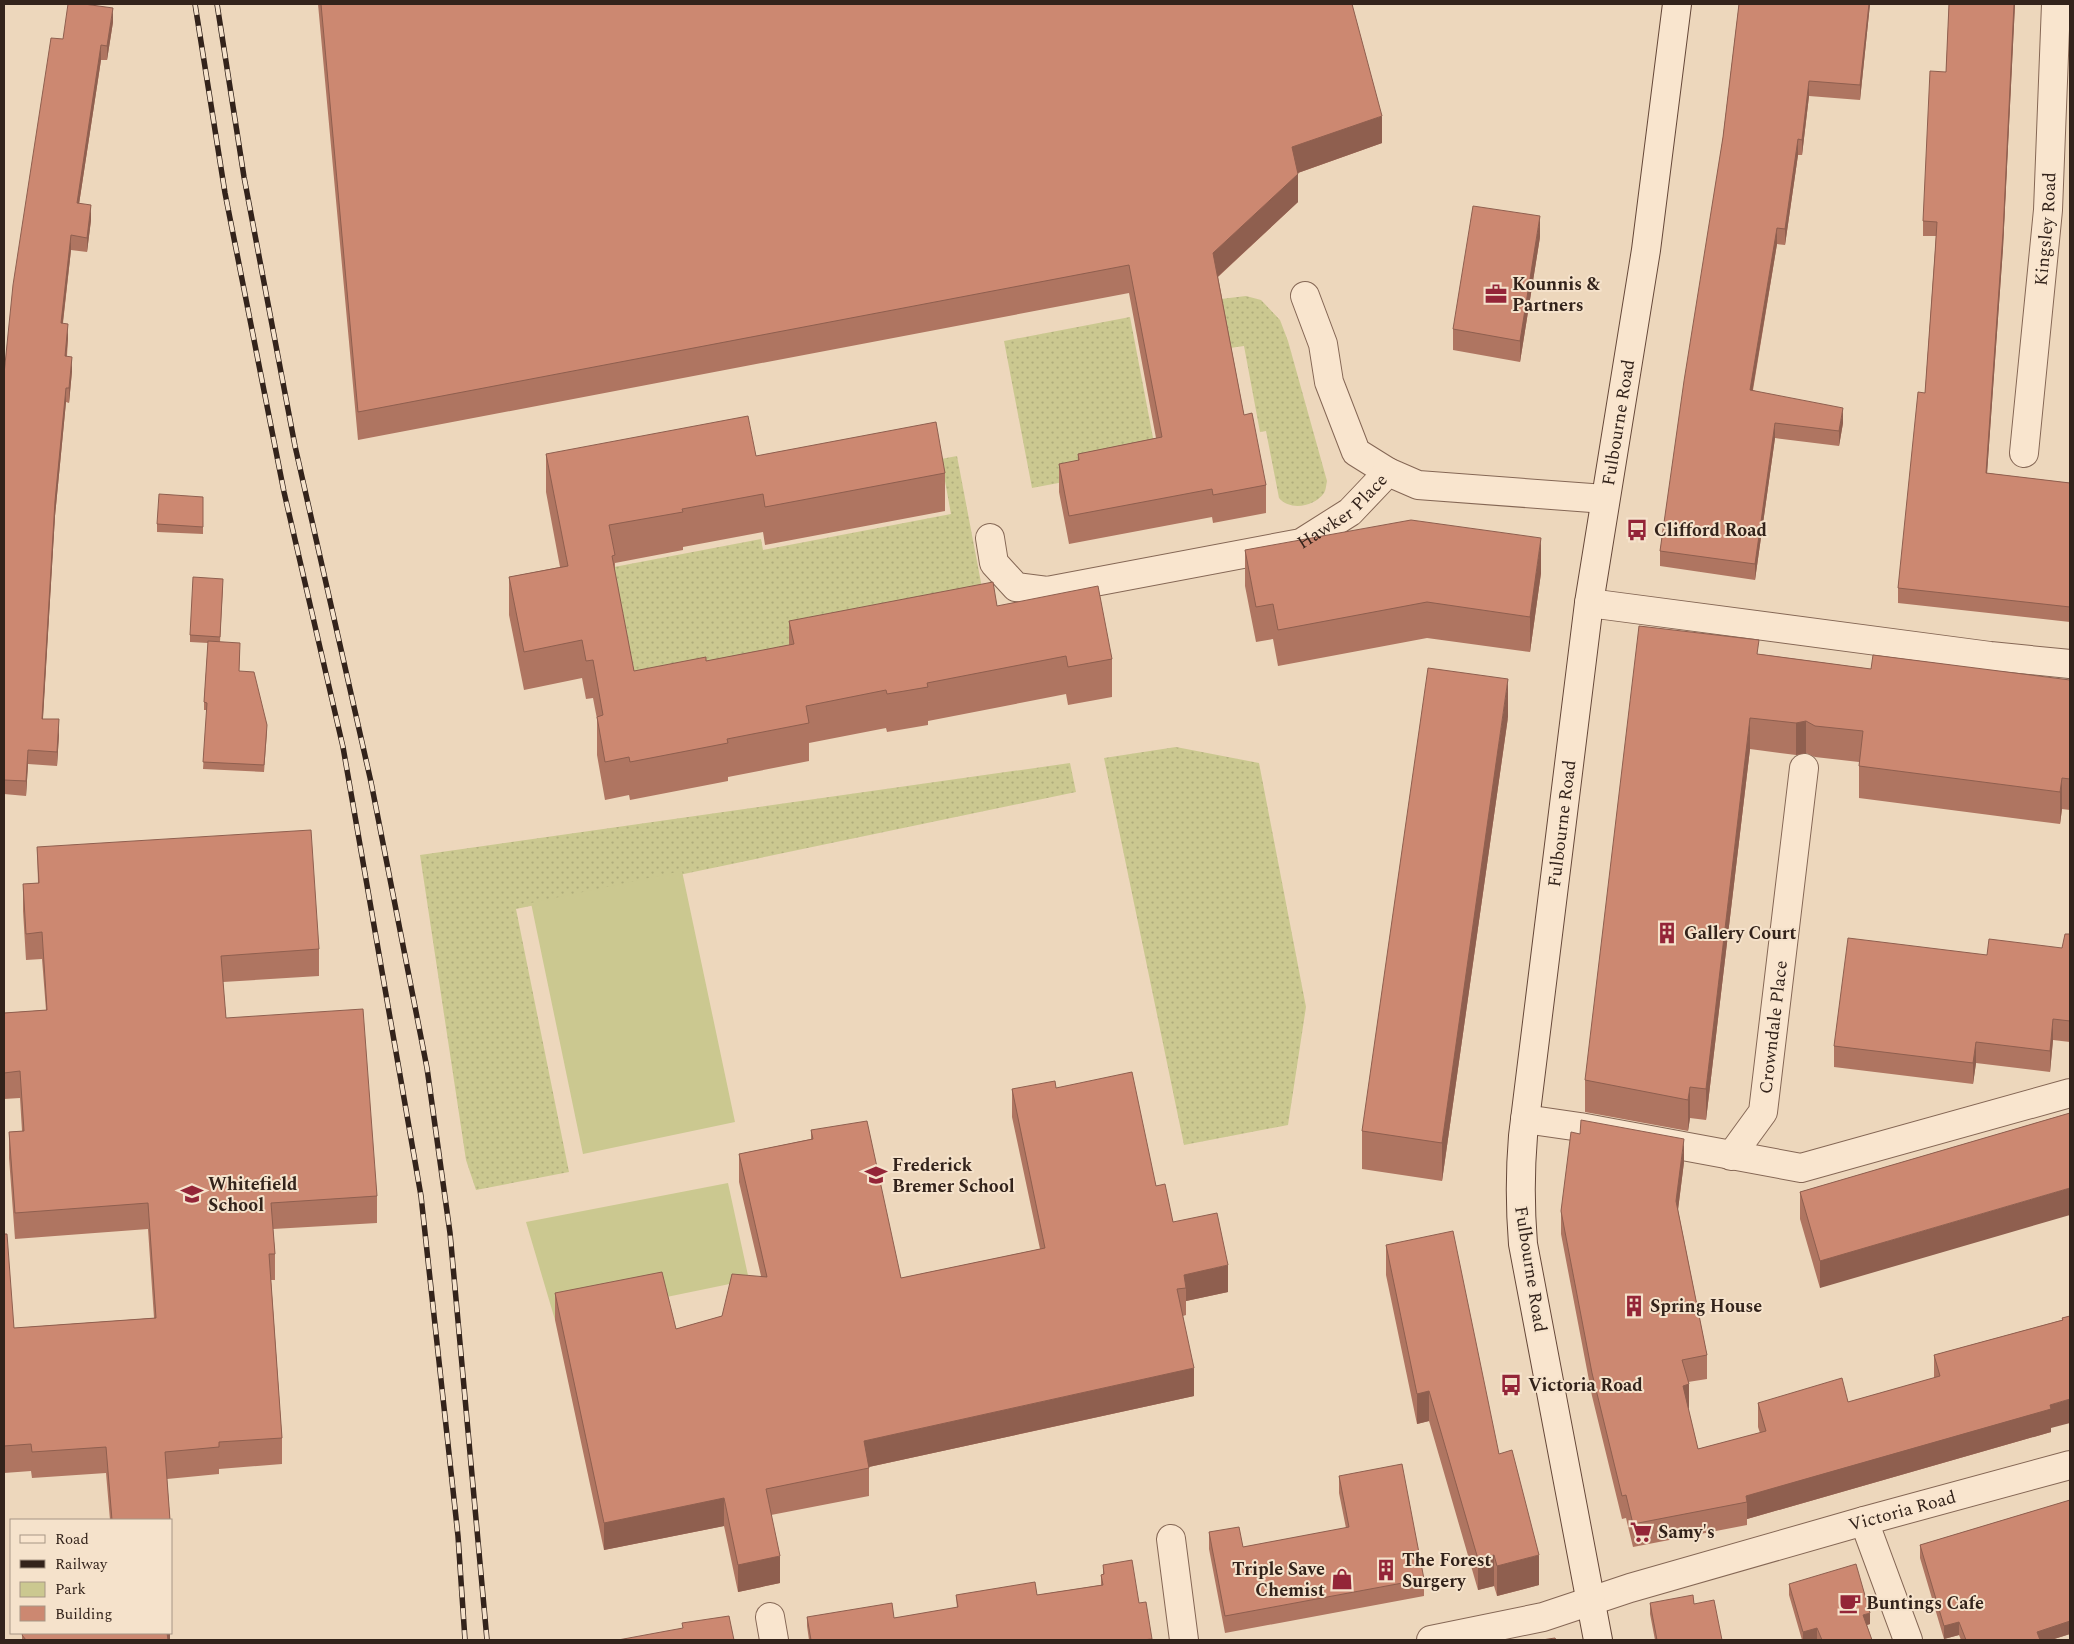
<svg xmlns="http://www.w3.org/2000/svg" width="2074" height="1644" font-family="Spectral,serif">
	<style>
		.green { fill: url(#green-dots) }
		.pitch { fill: #cbc890 }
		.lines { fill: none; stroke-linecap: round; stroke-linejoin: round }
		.minor-casing { stroke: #856755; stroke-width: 30 }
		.secondary-casing { stroke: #664839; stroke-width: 30 }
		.minor { stroke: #f9e5ce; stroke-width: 28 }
		.secondary { stroke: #f9e5ce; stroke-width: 28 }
		.rail-casing { stroke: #33231b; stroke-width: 5.5 }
		.rail { stroke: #f5e2cb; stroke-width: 4; stroke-dasharray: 11; stroke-linecap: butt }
		.wall { fill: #af7561 }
		.shaded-wall { fill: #8f5f4f }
		.building { fill: #cc8871; stroke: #8f5f4f }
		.labels { text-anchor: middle; stroke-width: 4; stroke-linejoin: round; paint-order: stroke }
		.street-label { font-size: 18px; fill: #33231b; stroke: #f5e2cb }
		.poi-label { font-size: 18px; font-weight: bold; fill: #33231b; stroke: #f5e2cb; text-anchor: start }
	</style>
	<defs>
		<pattern id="green-dots" width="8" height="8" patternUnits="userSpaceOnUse" patternTransform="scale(1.25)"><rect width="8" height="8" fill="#cbc890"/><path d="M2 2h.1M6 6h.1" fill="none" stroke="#afac7c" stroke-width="1.8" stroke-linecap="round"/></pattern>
	</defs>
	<rect width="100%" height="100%" fill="#edd7bc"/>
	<path class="green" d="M1246 296 1261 300 1280 320 1288 341 1327 481C1326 485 1326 490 1324 493 1314 507 1290 511 1279 498L1266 431 1260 432 1244 346 1230 348 1221 299Z
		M1130 317 1158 464 1032 488 1004 341Z
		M957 456 983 593 641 706 614 567 761 539 763 550 951 514 941 459Z
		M1176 747 1259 763 1306 1007 1288 1125 1184 1145 1104 758Z
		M1070 763 1076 792 516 909 569 1172 476 1190 466 1160 420 855Z"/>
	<path class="pitch" d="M682 871 735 1122 583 1154 531 903Z
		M728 1183 749 1280 555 1320 526 1222Z"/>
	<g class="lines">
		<g class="minor-casing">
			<g id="minor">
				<path d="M1305 296 1323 344 1329 382 1356 452 1388 472"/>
				<path id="s1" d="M2024 453 2048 210 2056 4"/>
				<path id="s2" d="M990 538 994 563 1016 587 1047 591 1301 543 1350 512 1388 472 1418 485 1605 499"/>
				<path d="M1589 603 1990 656 2070 664"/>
				<path d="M1525 1119 1580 1127 1801 1168 2070 1093"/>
				<path id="s3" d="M1731 1156 1763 1112 1804 768"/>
				<path d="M1864 1521 1908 1640"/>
				<path d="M1171 1539 1184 1640"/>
				<path d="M770 1617 774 1640"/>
				<path id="s4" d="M1431 1640 1543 1617 1630 1588 1864 1521 2070 1465"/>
			</g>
		</g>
		<g class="secondary-casing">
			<g id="secondary">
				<path id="s5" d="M1598 1640 1523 1244C1520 1207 1520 1172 1523 1136L1589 603 1646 250 1677 4"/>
			</g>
		</g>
		<use href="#minor" class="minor"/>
		<use href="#secondary" class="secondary"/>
		<g class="rail-casing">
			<path id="rail" d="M195 4 225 193 284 492 343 747 421 1196 458 1536 465 1640
				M217 4 244 177 295 446 371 782 427 1068 450 1233 487 1640"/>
		</g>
		<use href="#rail" class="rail"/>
	</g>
	<path class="wall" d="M318 4H1352L1382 143 1298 173V202L1218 277 1244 415 1266 485V513L1213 523 1212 517 1069 544 1059 492V464L1078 461V454L1156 438 1129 293 358 440Z
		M1739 4H1870L1860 100 1809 96 1802 155H1798L1785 245 1777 244 1753 390 1843 423 1839 446 1775 438 1755 580 1660 566V551L1723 137Z
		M1949 4H2015L2003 248 1987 473 2070 483V622L1898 603V588L1925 393 1936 236H1923V221L1946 72Z
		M113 22 107 60H101L79 204 91 220 87 252 71 250 63 323 68 338 67 356 72 371 69 403 66 402 55 516 43 719 59 734 57 766 28 764 26 796 4 794V374L63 39Z
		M1540 237 1520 362 1453 350V329Z
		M546 454 756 456 945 473V511L765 545 763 532 683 547V550L615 563V573L634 671 706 661 789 645V621L997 606 1112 659V697L1068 705 1066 694 928 721V725L887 732 886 728 809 743V761L728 777V781L630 800 629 795 605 800 597 755V719L593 698 586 699 582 678 524 690 509 615V577L560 567 546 492Z
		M203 497V534L157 532V524Z
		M1245 550 1541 573 1530 652 1427 638 1278 666 1273 639 1256 642 1245 586Z
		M223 586 220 642 240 650 239 671 267 732 264 772 203 769 207 710H204V702L208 643 190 642V635Z
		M1759 654 1871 669 2070 680V810L2062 809 2060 824 1859 798V762L1815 757 1806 753 1796 755 1750 749 1706 1120 1690 1118 1688 1131 1585 1112V1080Z
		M1508 717 1442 1181 1362 1169V1131Z
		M37 847 319 949V976L223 982 226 1018 377 1196V1223L273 1229 275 1254V1280H271L282 1438V1464L219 1469V1474L167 1479 170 1520H110L106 1473 32 1478 31 1471 4 1473V1234L14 1328 154 1318 148 1229 15 1239 9 1158V1132L22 1131 20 1098 4 1099V1013L46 1010 42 959 26 960 23 911V884L38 883Z
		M2070 934V1042L2053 1040 2050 1072 1976 1063 1973 1084 1834 1067V1046L1987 955 2062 948Z
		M1056 1088 1156 1186 1173 1222 1228 1292 1186 1301V1315L1183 1316 1194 1396 869 1467V1496L771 1515 780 1583 738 1592 724 1526 604 1550 555 1320V1293L676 1329 722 1316 761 1276 739 1182V1154L811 1139V1130L901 1278 1040 1249 1012 1117V1089Z
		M2070 1113 1820 1288 1800 1219V1192Z
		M1580 1134 1684 1162 1678 1210 1707 1355V1379L1688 1382 1689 1408H1688L1698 1449 1760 1433 1758 1427V1403L1848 1402 1934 1378V1355L2062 1320V1318L2070 1316 2051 1428V1432L1747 1519V1525L1633 1547 1626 1518 1622 1519 1592 1396 1561 1234V1211Z
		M1386 1245 1499 1454 1539 1585 1497 1596 1494 1586 1478 1590 1429 1421 1417 1424 1386 1275Z
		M1339 1476 1424 1579V1596L1225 1633 1209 1549V1532L1243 1547 1346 1528 1339 1493Z
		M2070 1500V1634L2051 1640H1961L1959 1635 1944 1639 1920 1558V1545Z
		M1103 1565 1139 1603 1152 1640H809L807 1626V1617L894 1618 957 1608 956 1595H1037L1101 1585V1575L1103 1574Z
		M1789 1584 1870 1624 1867 1625 1872 1640H1818L1817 1639 1813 1640H1802L1789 1595Z
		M1650 1603 1694 1604 1722 1640H1655L1650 1614Z
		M170 1633V1640H22V1635Z"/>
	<path class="shaded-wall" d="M1869 4H1870L1860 100V85Z
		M2014 4H2015L2003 248 1986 488V473Z
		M113 8V22L107 60V46Z
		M101 45V60L77 217V203Z
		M1809 81V96L1802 155V140Z
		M1382 116V143L1292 175V147Z
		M1798 139V155L1785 245V229Z
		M1298 174V202L1213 281V253Z
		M91 205V220L87 252V238Z
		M1540 216V237L1520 362V341Z
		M1777 228V244L1750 405V390Z
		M71 235V250L61 338V323Z
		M68 324V338L65 370V356Z
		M72 357V371L69 403V388Z
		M66 388V402L55 516 42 733V719L55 501Z
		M1843 408V423L1839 446V431Z
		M1775 423V438L1755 580V564Z
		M1541 538V573L1530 652V617Z
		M1508 679V717L1442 1181V1143Z
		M1750 718V749L1706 1120V1089Z
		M59 719V734L57 766V752Z
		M1806 721V753L1796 755V723Z
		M28 750V764L26 796V781Z
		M2062 778V809L2060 824V792Z
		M2053 1019V1040L2050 1072V1051Z
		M1976 1042V1063L1973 1084V1063Z
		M1690 1087V1118L1688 1131V1100Z
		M1684 1139V1162L1676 1225V1201Z
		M2070 1188V1215L1820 1288V1261Z
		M1228 1265V1292L1186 1301V1288L1184 1275Z
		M1194 1368V1396L864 1468V1441Z
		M1689 1384V1408L1683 1409V1386Z
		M1429 1391V1421L1417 1424V1394Z
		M2070 1399V1423L2051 1428V1432L1747 1519V1502L1746 1496Z
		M724 1498V1526L604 1550V1523Z
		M1494 1555V1586L1478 1590V1559Z
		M1539 1555V1585L1497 1596V1566Z
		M780 1556V1583L738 1592V1565Z
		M1870 1613V1624L1863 1626V1615Z
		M2070 1621V1634L2051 1640H2037V1632Z
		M1959 1622V1635L1944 1639V1626Z
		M1817 1628V1639L1813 1640H1803V1632Z
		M166 1633H170V1640H166Z"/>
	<path class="building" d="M68 4H84L113 8 107 46 101 45 77 203 91 205 87 238 71 235 61 323 68 324 65 356 72 357 69 388H66L55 501 42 719H59L57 752 28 750 26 781 4 780V374L13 285 51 38 63 39Z
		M321 4H1352L1382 116 1292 147 1298 174 1213 253 1244 415 1252 413 1266 485 1213 495 1212 489 1069 516 1059 464 1079 460 1078 454 1162 437 1129 265 358 412Z
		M1739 4H1869L1860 85 1809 81 1802 140 1798 139 1785 229 1777 228 1750 390 1843 408 1839 431 1775 423 1755 564 1660 551 1684 381 1723 137Z
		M1949 4H2014L2003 233 1986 473 2070 483V607L1898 588 1918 392 1925 393 1935 254 1937 222 1923 221 1930 71 1946 72Z
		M1473 206 1540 216 1520 341 1453 329Z
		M748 416 756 456 936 422 945 473 765 507 763 494 682 509 683 512 609 525 615 555 612 556 634 671 706 657V661L794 644 789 621 993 582 997 606 1098 586 1112 659 1068 667 1066 656 927 683 928 687 887 694 886 690 806 706 809 723 727 739 728 743 630 762 629 757 605 762 597 717 603 715 593 660 586 661 582 640 524 652 509 577 568 566 546 454Z
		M159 494 203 497V527L157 524Z
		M1411 520 1541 538 1530 617 1427 602 1278 630 1273 604 1256 607 1245 550Z
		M193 577 223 579 220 637 190 635Z
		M1639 626 1759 640 1757 654 1871 669 1873 655 2070 680V779L2062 778 2060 792 1859 766 1863 731 1815 726 1806 721 1796 723 1750 718 1706 1089 1690 1087 1688 1100 1585 1080Z
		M208 641 240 643 239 671 254 672 267 725 264 765 203 762 207 703 204 702Z
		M1428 668 1508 679 1442 1143 1362 1131Z
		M311 830 319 949 221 956 226 1018 363 1009 377 1196 271 1203 275 1254H269L282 1438 219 1442V1447L165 1452 170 1520H112L106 1447 32 1452 31 1444 4 1446V1234H7L14 1328 156 1318 148 1203 15 1213 9 1132 24 1131 20 1071 4 1073V1013L47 1010 42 932 26 934 23 884 39 883 37 847Z
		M2065 934H2070V1021L2053 1019 2050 1051 1976 1042 1973 1063 1834 1046 1848 938 1987 955 1989 939 2062 948Z
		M1132 1072 1156 1186 1165 1184 1173 1222 1217 1213 1228 1265 1184 1275 1186 1288 1177 1289 1194 1368 864 1441 869 1468 766 1489 780 1556 738 1565 724 1498 604 1523 555 1293 662 1272 676 1329 722 1316 732 1274 767 1277 739 1154 813 1139 811 1130 867 1121 901 1278 1045 1248 1012 1089 1055 1081 1056 1088Z
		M2070 1113V1188L1820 1261 1800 1192Z
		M1581 1120 1684 1139 1676 1201 1707 1355 1682 1360 1689 1384 1683 1386 1698 1449 1766 1431 1758 1403 1842 1378 1848 1402 1940 1376 1934 1355 2063 1320 2062 1318 2070 1316V1399L2050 1405 2051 1409 1746 1496 1747 1502 1633 1524 1626 1495 1622 1496 1592 1373 1561 1211 1571 1132 1580 1134Z
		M1453 1231 1499 1454 1512 1450 1539 1555 1497 1566 1494 1555 1478 1559 1429 1391 1417 1394 1386 1245Z
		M1402 1464 1424 1579 1225 1616 1209 1532 1239 1527 1243 1547 1349 1527 1339 1476Z
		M2070 1500V1621L2037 1632 2040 1640H1966L1959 1622 1944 1626 1920 1545Z
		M1132 1560 1139 1603 1146 1602 1152 1639 1142 1640H811L807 1617 892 1603 894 1618 958 1607 956 1595 1035 1582 1037 1595 1103 1585 1101 1575 1104 1574 1103 1565Z
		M1856 1564 1870 1613 1863 1615 1872 1640H1822L1817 1628 1803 1632 1789 1584Z
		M1693 1595 1694 1604 1714 1600 1722 1640H1657L1650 1603Z
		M729 1616 734 1640H618L683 1628 682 1623Z
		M23 1633H167L168 1640H26L22 1635Z
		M1555 1638 1556 1640H1542Z"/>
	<defs>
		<g id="office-bare" transform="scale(1.725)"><path d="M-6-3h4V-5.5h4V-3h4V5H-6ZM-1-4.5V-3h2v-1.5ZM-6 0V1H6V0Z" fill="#942538" stroke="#f5e2cb" stroke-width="2.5" paint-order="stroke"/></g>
		<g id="bus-bare" transform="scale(1.725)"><path d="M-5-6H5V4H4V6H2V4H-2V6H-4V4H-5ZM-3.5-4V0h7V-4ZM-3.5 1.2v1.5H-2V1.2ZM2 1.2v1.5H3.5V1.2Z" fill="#942538" stroke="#f5e2cb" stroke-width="2.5" paint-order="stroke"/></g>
		<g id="building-bare" transform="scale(1.725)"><path d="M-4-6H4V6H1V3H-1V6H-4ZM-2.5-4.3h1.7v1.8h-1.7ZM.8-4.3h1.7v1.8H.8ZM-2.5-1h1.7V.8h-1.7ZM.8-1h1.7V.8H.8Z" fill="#942538" stroke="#f5e2cb" stroke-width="2.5" paint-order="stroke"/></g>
		<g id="school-bare" transform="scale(1.725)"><path d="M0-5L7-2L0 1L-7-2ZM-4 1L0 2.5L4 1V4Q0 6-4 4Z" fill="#942538" stroke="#f5e2cb" stroke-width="2.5" paint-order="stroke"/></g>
		<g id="supermarket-bare" transform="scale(1.725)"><path d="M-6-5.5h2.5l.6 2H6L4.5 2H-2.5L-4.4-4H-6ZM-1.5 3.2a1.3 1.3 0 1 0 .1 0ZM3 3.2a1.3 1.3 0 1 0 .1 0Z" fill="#942538" stroke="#f5e2cb" stroke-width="2.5" paint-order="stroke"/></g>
		<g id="shop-bare" transform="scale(1.725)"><path d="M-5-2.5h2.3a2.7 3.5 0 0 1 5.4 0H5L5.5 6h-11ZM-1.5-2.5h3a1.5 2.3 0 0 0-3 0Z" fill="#942538" stroke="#f5e2cb" stroke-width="2.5" paint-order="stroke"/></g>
		<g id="cafe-bare" transform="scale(1.725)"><path d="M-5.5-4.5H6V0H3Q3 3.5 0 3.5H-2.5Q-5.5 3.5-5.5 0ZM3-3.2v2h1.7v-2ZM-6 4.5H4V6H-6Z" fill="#942538" stroke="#f5e2cb" stroke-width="2.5" paint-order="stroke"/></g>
	</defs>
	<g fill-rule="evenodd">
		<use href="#office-bare" x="1496" y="294"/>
		<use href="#bus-bare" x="1637" y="530"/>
		<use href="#building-bare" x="1667" y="933"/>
		<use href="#school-bare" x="876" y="1175"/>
		<use href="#school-bare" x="192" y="1194"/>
		<use href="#building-bare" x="1634" y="1306"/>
		<use href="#bus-bare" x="1511" y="1385"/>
		<use href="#supermarket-bare" x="1641" y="1532"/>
		<use href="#building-bare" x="1386" y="1570"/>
		<use href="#shop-bare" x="1342" y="1579"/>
		<use href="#cafe-bare" x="1850" y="1603"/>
	</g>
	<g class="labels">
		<g class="street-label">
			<text dy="6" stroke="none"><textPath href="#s1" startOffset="225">Kingsley Road</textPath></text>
			<text dy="6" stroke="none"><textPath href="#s5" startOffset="1231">Fulbourne Road</textPath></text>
			<text dy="6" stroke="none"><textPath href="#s2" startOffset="400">Hawker Place</textPath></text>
			<text dy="6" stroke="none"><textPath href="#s5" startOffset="826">Fulbourne Road</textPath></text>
			<text dy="6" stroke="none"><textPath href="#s3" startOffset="140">Crowndale Place</textPath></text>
			<text transform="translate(1531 1269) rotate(81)" y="6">Fulbourne Road</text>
			<text dy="6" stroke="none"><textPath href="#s4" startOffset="489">Victoria Road</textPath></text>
		</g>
		<g class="poi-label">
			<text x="1512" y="290">Kounnis &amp;<tspan x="1512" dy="21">Partners</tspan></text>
			<text x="1654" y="536">Clifford Road</text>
			<text x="1684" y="939">Gallery Court</text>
			<text x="892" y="1171">Frederick<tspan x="892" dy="21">Bremer School</tspan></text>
			<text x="208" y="1190">Whitefield<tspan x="208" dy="21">School</tspan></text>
			<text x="1650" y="1312">Spring House</text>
			<text x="1528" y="1391">Victoria Road</text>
			<text x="1658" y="1538">Samy's</text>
			<text x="1402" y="1566">The Forest<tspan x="1402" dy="21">Surgery</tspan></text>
			<text x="1325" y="1575" text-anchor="end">Triple Save<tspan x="1325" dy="21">Chemist</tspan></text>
			<text x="1866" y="1609">Buntings Cafe</text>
		</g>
	</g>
	<rect width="2074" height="1644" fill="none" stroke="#33231b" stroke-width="10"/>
	<rect x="10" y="1519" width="162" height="115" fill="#f5e2cb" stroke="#a79685"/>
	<rect x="20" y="1535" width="25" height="8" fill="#f9e5ce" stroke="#a79685"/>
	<text x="55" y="1544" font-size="15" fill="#33231b">Road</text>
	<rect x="20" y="1560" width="25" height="8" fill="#33231b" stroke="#a79685"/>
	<text x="55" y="1569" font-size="15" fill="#33231b">Railway</text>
	<rect x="20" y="1582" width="25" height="15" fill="#cbc890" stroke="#a79685"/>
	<text x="55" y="1594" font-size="15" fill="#33231b">Park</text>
	<rect x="20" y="1606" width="25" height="15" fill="#cc8871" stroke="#a79685"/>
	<text x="55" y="1619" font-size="15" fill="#33231b">Building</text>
</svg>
